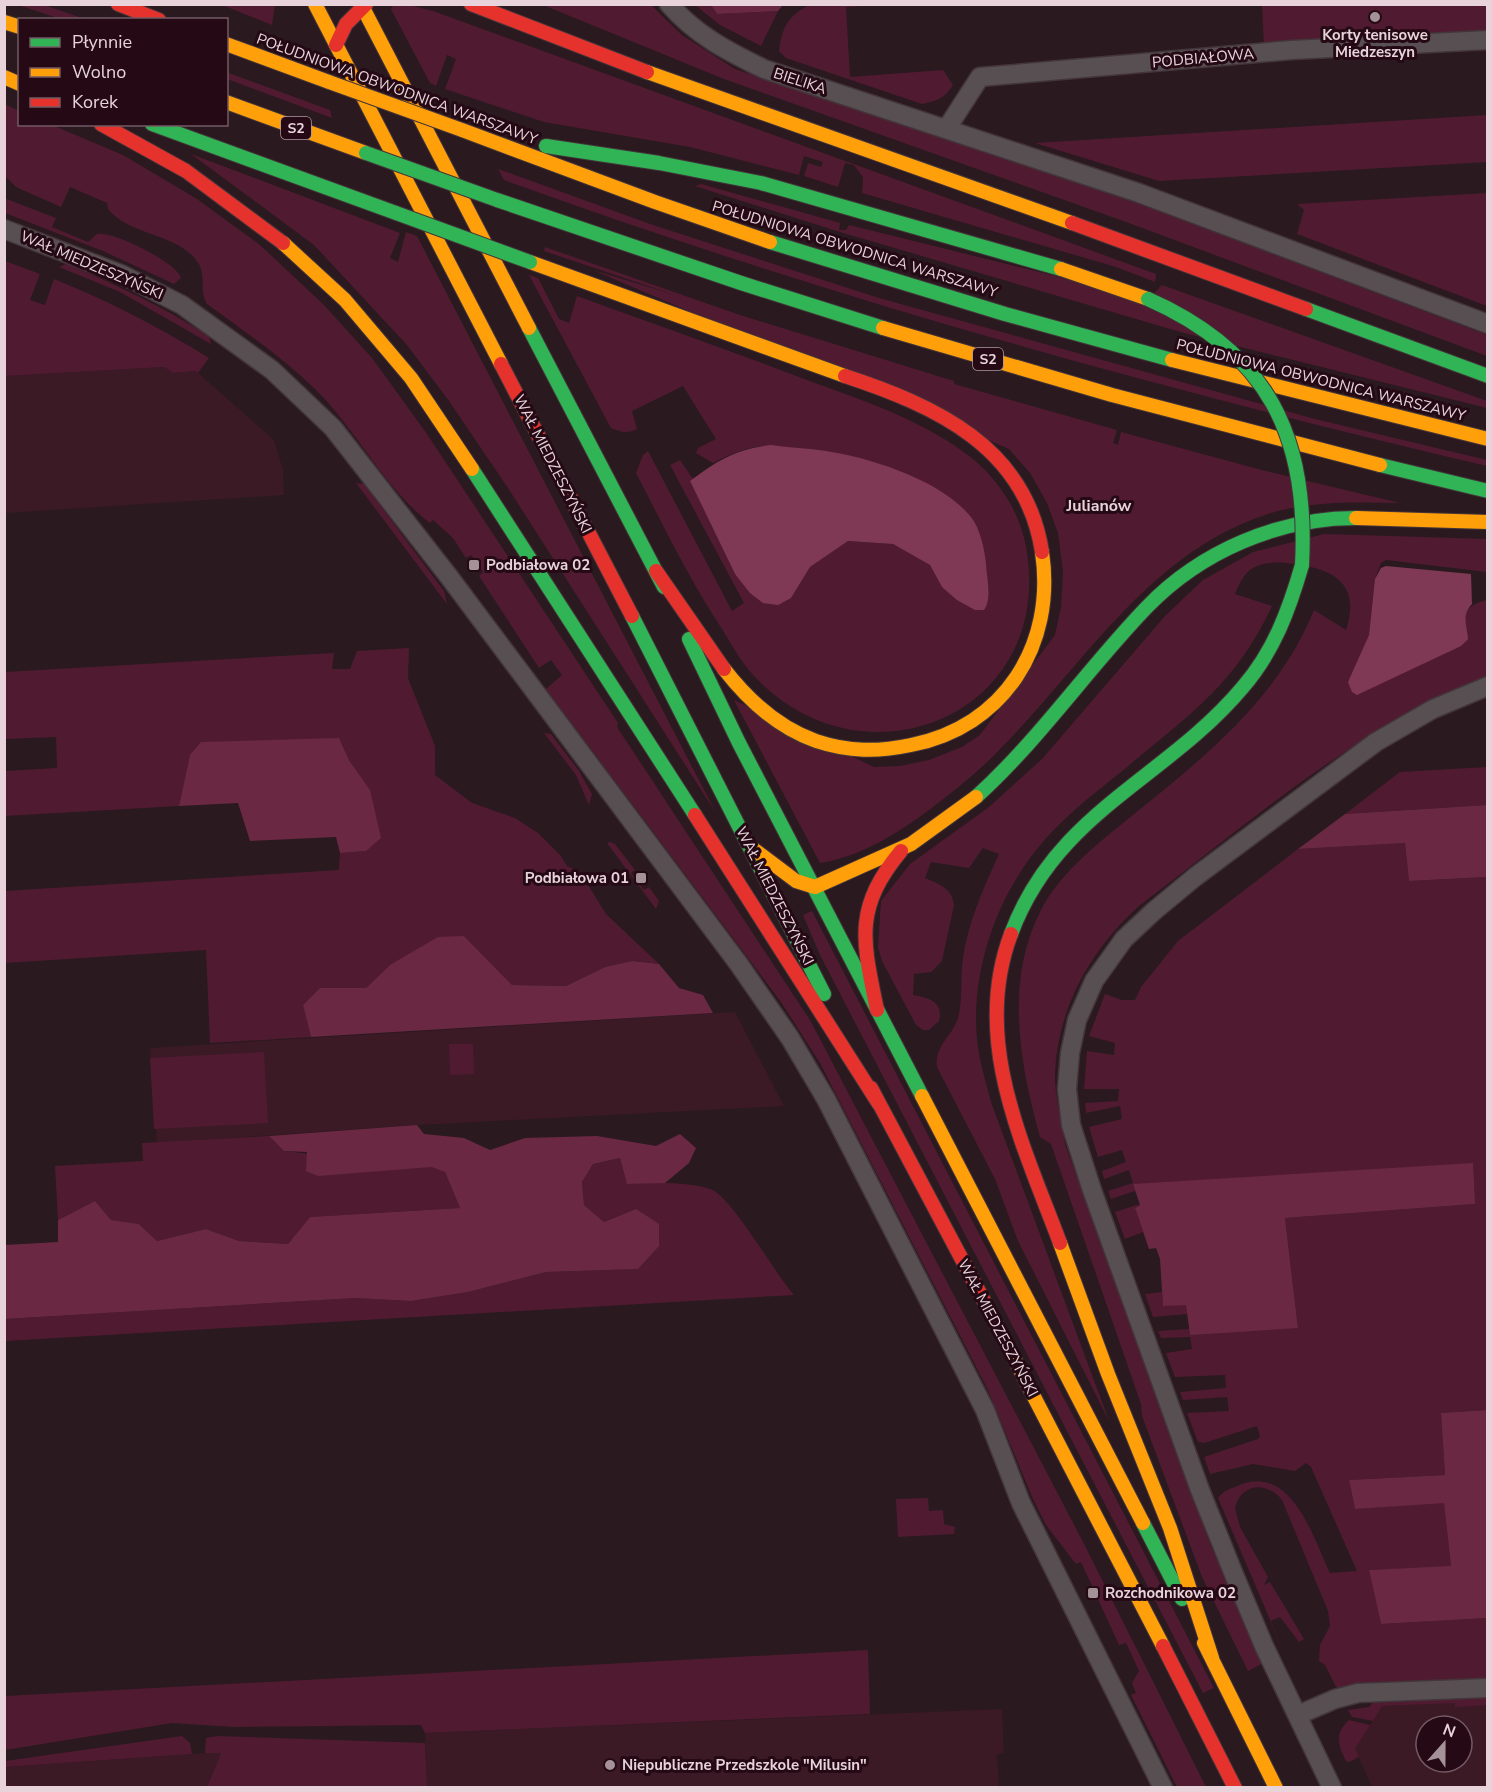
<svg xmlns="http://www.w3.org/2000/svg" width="1492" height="1792" font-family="'Nunito Sans',sans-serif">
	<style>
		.built { fill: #3b1a26; fill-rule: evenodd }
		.green { fill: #501b30 }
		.forest { fill: #6b2843 }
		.water { fill: #803955 }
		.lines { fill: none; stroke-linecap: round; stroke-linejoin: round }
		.street-casing { stroke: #43353a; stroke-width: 21 }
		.fast-casing { stroke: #43353a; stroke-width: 16 }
		.slow-casing { stroke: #43353a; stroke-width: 16 }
		.jam-casing { stroke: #43353a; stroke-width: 16 }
		.street { stroke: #574f51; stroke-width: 18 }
		.fast { stroke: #30b455; stroke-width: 14 }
		.slow { stroke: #ff9f0a; stroke-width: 14 }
		.jam { stroke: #e5322d; stroke-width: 14 }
		.fast-bridge-casing { stroke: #43353a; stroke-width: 16; stroke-linecap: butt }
		.slow-bridge-casing { stroke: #43353a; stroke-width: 16; stroke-linecap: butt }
		.fast-bridge { stroke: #30b455; stroke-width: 14 }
		.slow-bridge { stroke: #ff9f0a; stroke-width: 14 }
		.poi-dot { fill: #a59298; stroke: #250a15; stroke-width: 2 }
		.labels { text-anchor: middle; stroke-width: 6; stroke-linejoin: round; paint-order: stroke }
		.shield { fill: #250a15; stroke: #ad979e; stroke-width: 1.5 }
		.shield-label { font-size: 14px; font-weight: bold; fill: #e7d3d9 }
		.poi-label { font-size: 15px; font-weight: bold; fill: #e7d3d9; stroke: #250a15; text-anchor: start }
		.street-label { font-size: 15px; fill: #e7d3d9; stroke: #250a15 }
		.neighbourhood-label { font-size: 16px; font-weight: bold; fill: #e7d3d9; stroke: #250a15 }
	</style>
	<rect width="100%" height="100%" fill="#2a191f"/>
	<path class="built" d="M164 367 173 373 196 371 274 440 283 470 284 495 5 513V376Z
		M735 1012 784 1106 417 1125 157 1143 150 1048Z
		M1487 1701V1787H1372L1355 1749 1382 1706ZM1426 1726H1462V1762H1426Z
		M1002 1709 1004 1753 997 1755 999 1787 427 1788 425 1733Z
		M221 1752 207 1787 5 1788V1767Z"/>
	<path class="green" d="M405 4 433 11 1156 274 1155 282 1116 267 862 193 863 177 854 165 845 163 838 187 804 176 808 163 821 167 823 162 804 156 799 175 690 147 544 122 445 89 456 59 447 55 436 86 430 83 391 9 393 6Z
		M18 5H44L85 19H61Z
		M222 5H275L272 25Z
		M543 5H651L682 35 735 69 1142 205 1487 335V356L1126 222 724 79Z
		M695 5H711L717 14 778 11 761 46 720 25Z
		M809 5H888L846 7 850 77 943 70 953 85C945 98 937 101 922 104L786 58 779 51C782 27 788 16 809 5Z
		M1262 5H1487V30L1264 47Z
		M226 72 330 110 332 118 227 79Z
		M5 104 19 111 20 124 52 125 123 155 197 199 260 245 324 305 372 358 427 434 618 723 617 727 810 1020 1082 1540 1206 1787H1177L1131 1695 1136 1693 1132 1683 1139 1671 1126 1643 1119 1645 1081 1562 1076 1564 1046 1525 1033 1499 987 1388 820 1063 781 1002 546 689 562 675 551 660 539 668 479 576 483 572 471 555 466 558 453 538 433 520 430 523C386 490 358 433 319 393 285 359 245 332 207 304 199 291 206 277 199 264 180 233 129 236 108 209L107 203 70 187 61 207 16 187 6 177Z
		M1487 115V162L1159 181 1035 143Z
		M191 154 400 233 390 258 398 262 406 232 417 236 716 813 508 488 449 401 407 345 314 245Z
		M498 169 653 225 879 298 1315 419 1487 460V466C1155 388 826 297 504 180Z
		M701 184 840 223 839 230H846L849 225 1148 299 1162 285 1487 401V408L1184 333 840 232 695 186Z
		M1487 193V306L1297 234 1304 210 1297 204Z
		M4 198 56 218 52 227 88 242 97 234C112 230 178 263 181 278L174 284 103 251 5 213Z
		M545 247 740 315 954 381V384L1117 430 1113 443 1118 445 1121 432 1262 470 1400 503C1360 502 1317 501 1278 511 1155 545 1088 659 1005 744 983 768 956 790 929 810 898 833 860 857 820 863L734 700 874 767 900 766 929 760 962 747 980 735 1055 635 1061 607 1063 572 1058 533 1047 503 1030 473 1009 449 593 270 675 295 544 251Z
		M5 261 40 274 30 300 45 305 54 279C109 301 159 327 209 358L198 373 196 371 173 373 164 367 5 376Z
		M66 264C116 284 163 307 209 336L211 344 120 292 59 267Z
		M529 275 538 278 559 319 569 323 577 296C654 324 731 351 807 380 864 401 924 420 973 459 1004 485 1024 520 1028 560 1046 715 868 788 760 682 744 667 733 647 722 629 689 579 663 525 636 473L643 455 648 451 732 611 744 603 670 465 680 460 693 479 690 481 735 574 791 598 810 567 848 541 893 544 930 565 942 587 984 610 792 448C758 443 743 448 713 463L696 453 698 448 716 439 683 386 632 411 637 429C628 434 620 432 611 428Z
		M356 483 364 484 444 591 447 604Z
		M1324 534 1487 539V572L1386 560 1381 563 1375 579 1369 635 1348 683 1467 631C1460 611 1470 604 1487 600V676C1357 727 1250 822 1139 906 1090 950 1055 1012 1055 1080 1056 1101 1062 1124 1065 1144L1211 1546 1263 1663 1248 1671 1202 1577 1142 1416 1141 1404 1051 1144 1040 1137C1020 1065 1004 981 1041 910 1062 869 1104 839 1139 810 1210 753 1279 696 1314 610L1346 630C1361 584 1334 569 1294 564 1281 562 1266 561 1253 568 1244 573 1239 584 1235 594L1272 606C1235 686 1186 717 1121 772 1092 795 1060 820 1037 849 993 903 967 984 979 1054 982 1070 987 1086 991 1102L1109 1421 1018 1241 995 1179 937 1067C934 1046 952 1037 958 1018 963 1000 960 978 963 958 968 922 984 887 999 854L983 848 969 868 931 862 925 878C939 884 952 888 954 905L942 961 931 972 914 974 913 995C928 998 944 1001 939 1021L929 1030H923L916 1025 882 961 878 947 881 901 910 864 989 807 1042 759 1165 616 1203 580 1253 552Z
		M409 648 408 678 435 746V775L472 803 515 818 538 833 561 856 567 866 580 872 606 914 659 964 632 961 605 967 566 986 512 985 464 936 390 965 366 988H320L303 1005 311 1037 210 1043 206 950 5 963V891L339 870 340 853 366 851 370 790 349 760 339 738 190 755 179 806 5 816V771L57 768 56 737 5 739V672L334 653 332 669H350L357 651Z
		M544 733 551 734 579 771 592 794 589 805 576 775Z
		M1487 767V805L1345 814 1400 772Z
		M610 842 615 844 635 870 631 873 644 890 649 887 659 901 656 909 607 843Z
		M1405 843 1409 881 1487 877V1410L1441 1413 1445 1475 1349 1480 1355 1509 1444 1502 1451 1567 1369 1570 1381 1624 1487 1618V1681L1336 1687 1325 1665 1319 1661 1320 1645 1330 1626 1328 1611 1282 1500C1267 1481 1241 1483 1235 1508L1240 1527 1268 1577 1264 1585 1270 1582 1304 1639 1299 1642 1280 1617 1270 1621 1283 1650 1218 1498C1224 1490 1233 1488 1242 1484 1293 1466 1314 1540 1330 1573L1357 1571 1311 1467 1306 1463 1295 1471 1253 1464 1210 1474 1204 1457 1258 1439 1260 1436 1257 1426 1204 1443 1198 1442 1187 1413 1229 1411 1227 1397 1183 1400 1180 1392 1226 1388 1225 1375 1175 1377 1166 1353 1192 1349 1190 1337 1161 1338 1158 1331 1189 1329 1190 1334 1298 1327 1285 1218 1475 1204 1133 1184 1135 1191 1111 1199 1108 1191 1133 1183 1129 1170 1104 1179 1102 1171 1126 1162 1122 1150 1098 1157 1089 1127 1122 1119 1120 1106 1086 1113 1085 1103 1118 1101 1119 1089H1084L1087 1051 1114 1055 1115 1043 1089 1036 1105 994 1122 1000H1135L1141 987 1178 941 1298 849Z
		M812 911 1214 1688 1203 1693 820 955 803 915Z
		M449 1044H473L474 1074 450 1075Z
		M264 1052 268 1123 154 1129 150 1058Z
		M269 1136 284 1151 431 1167 445 1172 460 1208 310 1217 288 1244 239 1241 206 1229 157 1241 139 1224 111 1220 95 1201 58 1220 55 1166 143 1161 142 1143Z
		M620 1158 627 1184C654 1183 684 1181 710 1189 730 1194 775 1274 794 1295L5 1341V1319L355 1298 411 1301 468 1292 546 1272 638 1269 636 1209 604 1222 584 1205 582 1182 593 1164Z
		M1140 1204 1135 1208 1143 1232 1125 1239 1115 1212Z
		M1162 1292 1163 1306 1186 1304 1188 1314 1153 1317 1145 1294Z
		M928 1498 929 1511 943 1510 944 1524 955 1527 954 1534 898 1537 896 1499Z
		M868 1650 870 1714 425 1733 421 1725 234 1727 172 1723 5 1750V1696Z
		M1487 1695V1705L1455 1707V1703L1382 1706 1373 1721 1352 1717 1348 1710 1369 1707 1373 1702Z
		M1349 1720 1370 1725 1355 1749 1359 1757 1349 1762 1346 1761C1338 1745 1334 1734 1349 1720Z
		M182 1736 190 1743 192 1754 5 1767V1761Z
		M217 1736 425 1743 427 1787H207L221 1753H205L206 1738Z"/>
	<path class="forest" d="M711 5H783L778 11 717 14Z
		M339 738 349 760 370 790 381 838 366 851 340 853 336 837 250 841 238 803 179 806 190 755 201 742Z
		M1487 805V877L1409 881 1405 843 1298 849 1345 814Z
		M464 936 512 985 566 986 605 967 632 961 659 964 679 988 703 995 713 1013 311 1037 303 1005 320 988H366L390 965 438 937Z
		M417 1125 424 1134 464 1138 490 1150 525 1138 597 1136 656 1146 680 1134 696 1148 689 1163 665 1183 627 1184 620 1158 593 1164 582 1182 584 1205 604 1222 636 1209 659 1224V1246L638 1269 546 1272 468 1292 411 1301 355 1298 5 1319V1245L58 1242V1220L95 1201 111 1220 139 1224 157 1241 206 1229 239 1241 288 1244 310 1217 460 1208 445 1172 431 1167 318 1176 306 1171 307 1152 284 1151 269 1136Z
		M1473 1163 1475 1204 1285 1218 1298 1328 1190 1335 1186 1305 1163 1306 1160 1259 1156 1248 1149 1249 1135 1208 1140 1205 1133 1184Z
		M1487 1410V1618L1381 1624 1369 1570 1451 1566 1444 1503 1355 1509 1349 1480 1445 1475 1441 1413Z"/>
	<path class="water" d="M771 445C789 448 808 448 826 451 871 458 941 480 971 517 980 528 985 551 986 565 987 579 992 599 984 610H975L957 600 942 587 930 565 893 544 848 541 810 567 791 598 778 605 763 603 750 593 735 574 690 481C718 460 736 449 771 445Z
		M1386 566 1471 574 1472 604C1461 616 1467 624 1468 639L1461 646 1357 695 1352 692 1348 682 1369 635 1375 579 1381 568Z"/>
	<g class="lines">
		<g class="street-casing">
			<path id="street" d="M669 4C696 35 727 51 764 69L1139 193 1488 324
				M947 128 980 77 1292 50 1488 40
				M4 229 123 275 182 305 272 370 333 428 450 578 738 963 790 1038 826 1099 985 1410 1021 1503 1163 1788
				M1298 1715 1335 1699 1358 1693 1488 1688
				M1332 1788 1264 1646 1235 1577 1200 1490 1092 1190 1071 1125 1067 1089 1070 1053 1077 1020 1094 981 1124 939 1154 911 1195 877 1376 742 1433 709 1488 686"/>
		</g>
		<g class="fast-casing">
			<path id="fast" d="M152 124 396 213
				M546 146 659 163 761 183 1061 269
				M497 200 741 283 883 328
				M770 242 1005 314 1172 360
				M1306 309 1488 376
				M529 328 664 587
				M1380 465 1488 491
				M472 469 695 815
				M632 616 824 994
				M689 639 739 743 922 1096
				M976 797C1040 739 1088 668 1147 607 1201 551 1279 518 1356 518
				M1011 934C1056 812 1166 779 1243 687 1274 651 1289 610 1302 565
				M1143 1523 1182 1599"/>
		</g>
		<g class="slow-casing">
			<path id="slow" d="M315 4 501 364
				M361 4 529 328
				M4 22 20 27
				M226 44 329 82
				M647 72 1072 223
				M4 77 20 84
				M226 102 366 153
				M462 130 655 202 770 242
				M283 243 345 300 411 378 472 469
				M530 262 845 376
				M1061 269 1148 299
				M883 328 1112 395 1380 465
				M1172 360 1488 439
				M1356 518 1488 522
				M724 669C748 700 779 728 816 741 849 752 878 752 911 745 1004 727 1056 645 1042 552
				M752 848 796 881 815 887 911 844 976 797
				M922 1096 1143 1523
				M1060 1243 1108 1374 1170 1528 1212 1658
				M1001 1333 1163 1646
				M1204 1643 1276 1788"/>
		</g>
		<g class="jam-casing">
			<path id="jam" d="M118 4 159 20
				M471 4 647 72
				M336 45 346 24 366 4
				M101 124 186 171 283 243
				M1072 223 1306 309
				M501 364 632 616
				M845 376C936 406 1026 447 1042 552
				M656 571 724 669
				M695 815 879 1104
				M1011 934C971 1040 1023 1144 1060 1243
				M877 1010C863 941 853 909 901 851
				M871 1088 1001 1333
				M1163 1646 1235 1788"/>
		</g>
		<use href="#street" class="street"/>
		<use href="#fast" class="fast"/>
		<use href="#slow" class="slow"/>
		<use href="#jam" class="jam"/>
		<g class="fast-bridge-casing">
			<path id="fast-bridge" d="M366 153 497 200
				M396 213 530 262
				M1148 299C1268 352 1309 437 1302 565"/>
		</g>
		<g class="slow-bridge-casing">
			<path id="slow-bridge" d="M329 82 462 130"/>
		</g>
		<use href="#fast-bridge" class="fast-bridge"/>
		<use href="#slow-bridge" class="slow-bridge"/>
	</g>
	<g class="poi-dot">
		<circle cx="1375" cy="17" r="6"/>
		<rect x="468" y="559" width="12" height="12" rx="3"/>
		<rect x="635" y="872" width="12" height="12" rx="3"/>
		<rect x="1087" y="1587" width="12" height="12" rx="3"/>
		<circle cx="610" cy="1765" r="6"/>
	</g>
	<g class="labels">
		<g class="shield">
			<rect x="281" y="117" width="30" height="22" rx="4.5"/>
			<rect x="973" y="348" width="30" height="22" rx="4.5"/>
		</g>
		<g class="shield-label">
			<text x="296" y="133">S2</text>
			<text x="988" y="364">S2</text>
		</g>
		<g class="poi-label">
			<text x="1375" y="40" text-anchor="middle">Korty tenisowe<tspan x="1375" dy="17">Miedzeszyn</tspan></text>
			<text x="486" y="570">Podbiałowa 02</text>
			<text x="629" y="883" text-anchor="end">Podbiałowa 01</text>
			<text x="1105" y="1598">Rozchodnikowa 02</text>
			<text x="622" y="1770">Niepubliczne Przedszkole "Milusin"</text>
		</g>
		<g class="street-label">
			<text transform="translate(1203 58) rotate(-5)" y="5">PODBIAŁOWA</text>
			<text transform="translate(800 81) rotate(18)" y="5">BIELIKA</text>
			<text transform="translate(397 89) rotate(20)" y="5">POŁUDNIOWA OBWODNICA WARSZAWY</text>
			<text transform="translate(855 249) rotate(17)" y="5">POŁUDNIOWA OBWODNICA WARSZAWY</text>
			<text transform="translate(92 265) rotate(23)" y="5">WAŁ MIEDZESZYŃSKI</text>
			<text transform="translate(1321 380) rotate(14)" y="5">POŁUDNIOWA OBWODNICA WARSZAWY</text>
			<text transform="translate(553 464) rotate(63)" y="5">WAŁ MIEDZESZYŃSKI</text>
			<text transform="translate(775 896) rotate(63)" y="5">WAŁ MIEDZESZYŃSKI</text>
			<text transform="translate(998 1328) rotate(62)" y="5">WAŁ MIEDZESZYŃSKI</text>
		</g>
		<g class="neighbourhood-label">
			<text x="1099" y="511">Julianów</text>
		</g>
	</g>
	<rect width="1492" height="1792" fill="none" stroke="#e7d3d9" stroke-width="12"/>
	<rect x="18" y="18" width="210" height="108" fill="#250a15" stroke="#735a63" stroke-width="1.5"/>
	<rect x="30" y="38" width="30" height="9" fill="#30b455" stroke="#735a63" stroke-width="1.5"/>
	<text x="72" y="48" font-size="18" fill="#e7d3d9">Płynnie</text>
	<rect x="30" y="68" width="30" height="9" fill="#ff9f0a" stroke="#735a63" stroke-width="1.5"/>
	<text x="72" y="78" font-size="18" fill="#e7d3d9">Wolno</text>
	<rect x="30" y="98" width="30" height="9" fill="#e5322d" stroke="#735a63" stroke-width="1.5"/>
	<text x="72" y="108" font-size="18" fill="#e7d3d9">Korek</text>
	<g transform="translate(1444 1744) rotate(21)"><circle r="28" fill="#250a15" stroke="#735a63" stroke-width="1.5"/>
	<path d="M0-4.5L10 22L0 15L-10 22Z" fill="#a59298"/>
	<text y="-9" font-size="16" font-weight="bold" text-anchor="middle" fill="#e7d3d9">N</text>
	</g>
</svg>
